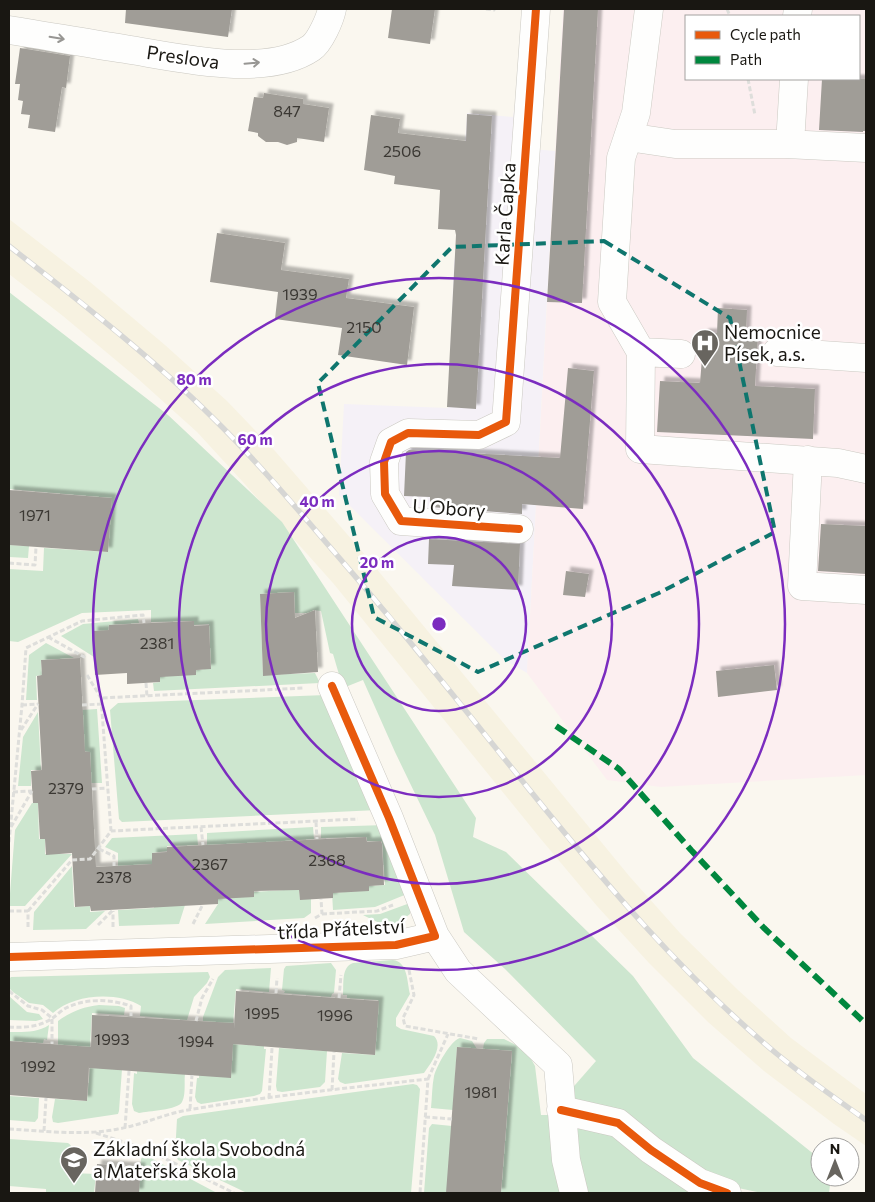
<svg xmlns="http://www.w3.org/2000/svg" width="875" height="1202" font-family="Commissioner,sans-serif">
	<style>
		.built { fill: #f7f2e1 }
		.industrial { fill: #f5f1f7 }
		.medical { fill: #fceff0; fill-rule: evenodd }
		.green { fill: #cde6cf }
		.building { fill: #a09d97; filter: url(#shadow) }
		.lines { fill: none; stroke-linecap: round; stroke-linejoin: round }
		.minor-casing { stroke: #cbc9c2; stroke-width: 29 }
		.path { stroke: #dededb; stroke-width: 3; stroke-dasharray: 5 2.5; stroke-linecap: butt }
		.minor { stroke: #fefefd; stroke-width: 28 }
		.rail-casing { stroke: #d6d6d4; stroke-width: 5.5 }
		.rail { stroke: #fff; stroke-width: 4; stroke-dasharray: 11; stroke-linecap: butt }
		.quiet { stroke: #00873e; stroke-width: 6; stroke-dasharray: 12 6; stroke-linecap: butt }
		.cycleway-casing { stroke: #fff; stroke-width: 11 }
		.cycleway { stroke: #e8590c; stroke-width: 8 }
		.oneway { stroke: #979693 }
		.marked { fill: none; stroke: #0f766e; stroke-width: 4; stroke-dasharray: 10 6; stroke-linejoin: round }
		.ring { fill: none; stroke: #7b2cbf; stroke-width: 2.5 }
		.labels { text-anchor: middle; stroke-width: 5; stroke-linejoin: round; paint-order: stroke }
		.number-label { font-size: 16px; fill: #3b3833 }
		.street-label { font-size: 19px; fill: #191712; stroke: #fff }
		.poi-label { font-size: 19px; fill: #191712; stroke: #fff; text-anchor: start }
		.centre { fill: #7b2cbf; stroke: #fff; stroke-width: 2.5 }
		.ring-label { font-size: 15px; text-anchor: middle; font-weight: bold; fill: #7b2cbf; stroke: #fff; stroke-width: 5; stroke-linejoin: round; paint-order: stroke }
	</style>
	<defs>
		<filter id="shadow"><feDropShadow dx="4.5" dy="-4.5" stdDeviation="1" flood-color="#0004"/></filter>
	</defs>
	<rect width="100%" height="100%" fill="#faf7ef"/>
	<path class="built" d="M9 219 90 282 165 345 227 401 275 451 366 556 630 877 680 933 738 990 791 1038 866 1094V1146L834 1124 764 1071 708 1022 649 963 597 906 540 838 333 583 242 481 197 432 136 377 63 316 9 274Z"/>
	<path class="industrial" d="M515 103 535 104 532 149 555 151 527 673 505 660 339 495 344 404 448 408 454 262 458 246 467 113 513 117Z"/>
	<path class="medical" d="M563 9H866V775L661 787 607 780 527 673ZM686 16H859V79H686Z"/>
	<path class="green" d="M9 292 168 415 282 522 476 818 473 837 506 852 633 976 693 1058 820 1159V1177H831L829 1193H762L738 1188 569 1107 568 1093 596 1061 505 969 464 932 435 835 395 752 363 680 343 688 333 654 330 653 321 611 313 610V613H295L294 592 260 594 263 675 315 673 320 683 154 691 153 683 160 682V676L211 668 209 624 193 625 192 621 151 622V610L82 613 18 642 9 641V569L43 571 44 548 108 552 111 498 9 489Z
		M9 545 29 546 28 558 9 557Z
		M138 619 139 623 109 625 108 631H94V657L61 636 83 624Z
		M46 643 74 658 41 660 42 675 36 676 37 700H26L29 655Z
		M326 695 378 810 122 822 119 819 110 710 118 703Z
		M97 709 102 783H91L90 752 84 751 82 710Z
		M38 712 41 770H31V786H18L23 737Z
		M32 803H38L39 839H45V854H72L25 906H9L15 830Z
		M386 825 407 894 375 907 333 910 332 893 369 890 368 886 385 885 382 842 367 841 366 837 321 838V827Z
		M313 827 314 839 281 841V846L251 843 207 845V833Z
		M197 834 198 845 167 846V851L152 853V864L118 866V853L105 847 112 838Z
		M72 866 74 907 90 906V912L105 911 86 929 33 930 34 912Z
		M299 889 300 899H311V913L304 918 205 924 218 904 217 899 254 892Z
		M154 897 185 905 179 924 119 926 118 910 154 908Z
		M410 903V914C391 930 383 925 363 915L380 914Z
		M393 960C408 962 407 982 410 994L396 1018V1026L401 1029 434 1036C444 1046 431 1063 424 1073L345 1084 340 1082 338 1079 342 1053 375 1055 378 1000 347 998V995H343C344 984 341 967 353 963Z
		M331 963 336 970 334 993 332 994 331 997 284 993 285 991 282 990 284 969 286 966Z
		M271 968 269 992 236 989 233 1024 203 1021V1017L218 977 225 970Z
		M208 972 210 977 207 983 194 997 187 1020 140 1016 141 1006C117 991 74 994 53 1013L43 1005 29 1003 13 992 9 988V979L11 977Z
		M9 996 27 1012 39 1014 43 1019 36 1021 9 1020Z
		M99 1005 119 1006 125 1008 124 1015 92 1013 90 1047 58 1045V1021C72 1011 83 1007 99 1005Z
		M49 1025 47 1040 44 1039 43 1043 9 1041V1032C23 1032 37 1033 49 1025Z
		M460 1038 472 1041 477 1049 457 1047 453 1110 431 1108C432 1098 432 1086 434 1076 437 1066 450 1041 460 1038Z
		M487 1039H504L518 1046 530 1057 535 1066 541 1115H551L560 1193H501L512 1051 483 1049 484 1043Z
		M232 1044 264 1046V1049H266L262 1091 260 1094 254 1096 201 1104 197 1102 195 1097 197 1078H199V1075Z
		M279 1048 327 1051 325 1082 320 1087 282 1092 277 1091 276 1086Z
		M90 1067 122 1069 119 1111 118 1114 58 1123 53 1122 52 1117 55 1099 87 1101Z
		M137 1070 185 1074C184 1082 186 1095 182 1102 178 1110 148 1111 139 1113L134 1111 132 1104 134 1073 137 1074Z
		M413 1084 417 1085 420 1089 411 1193H247L178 1160 175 1154 177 1119 183 1116Z
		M9 1096 39 1098 38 1118 35 1122 9 1120Z
		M570 1115 606 1121 710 1193H582Z
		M432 1124 452 1126 447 1193H424L429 1128Z
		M9 1139 68 1143C78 1150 73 1163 72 1173L96 1174 94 1193H46V1189L9 1186Z
		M143 1156H147L217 1193H138L141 1159Z"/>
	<path class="building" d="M126 9H232L228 37 125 23Z
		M392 9H435L430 44 388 38Z
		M564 9H598L582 303 547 302Z
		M20 48 70 56 66 88 62 87 55 132 28 128 30 115 21 114 23 101 18 100 20 84H15Z
		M822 79H866V131H863V132L819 130Z
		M264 93 303 99V104L329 108 324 142 297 138V142L287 145 278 142H266L258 136V133L248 131 254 97 263 98Z
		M467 114 492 116 476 409 447 407 456 235 455 230 438 229 440 190 394 184 395 176 364 170 371 115 400 119 398 133 466 141Z
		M217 233 285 243 281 270 349 279 346 298 414 307 407 365 338 355 342 328 275 319 278 292 210 282Z
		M718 308 747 310 746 335 758 336 755 386 815 389 813 439 657 432 660 381 700 383 704 333H717Z
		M568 368 594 371 583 509 522 504V514L430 507V497L404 496 406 452 409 450 560 458Z
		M9 490 112 498 108 552 9 545Z
		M821 524 866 526V574L818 571Z
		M429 539 520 544 518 590 452 586 454 565 428 564Z
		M566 571 589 574 585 597 563 595Z
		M294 592 295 618 315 610 318 672 263 676 260 594Z
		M194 621V626L209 625 211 669 196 670V675L160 677V682L127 684V673L95 675 93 631 109 630V625Z
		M80 658 85 752H90L96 867 152 864V853L167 852V847L366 837 367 842 381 841 382 844 384 885 369 886V891L333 893V898L300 900 299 890 254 891V897L218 899V904L91 911 90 906 75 907 72 853 46 855 45 839H40L38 803H33L31 771 42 770 37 676 42 675 41 660Z
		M774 665 777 690 718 697 716 671Z
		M236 991 379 1001 375 1055 233 1044 231 1078 89 1068V1066L87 1101 9 1095V1041L91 1047 92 1015 234 1023V1029Z
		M457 1047 512 1051 501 1193H446Z
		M97 1164 141 1167 139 1193H95Z"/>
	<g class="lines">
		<g class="minor-casing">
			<path id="minor" d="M649 9 636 113 621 158 612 302 641 352 640 449 838 463 866 469
				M797 16 798 9
				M9 30C47 36 86 43 125 49 176 57 265 79 311 48 320 42 330 19 332 9
				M628 137 675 144H786L866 148
				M790 144 794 79
				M641 352 681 354
				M777 352 866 358
				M808 460 802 586 866 590
				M519 529 401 521 385 494 384 462 391 442 408 433 479 435 506 422 536 9
				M435 936 458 971 558 1065 566 1160 574 1193
				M9 957 396 945 435 936 389 818 332 686
				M561 1110 618 1123 651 1150 700 1183 727 1193"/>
		</g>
		<path class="path" d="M486 9 494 10V9
			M727 9 730 16
			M748 79 755 115
			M9 563 35 565 36 547
			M48 637 86 658
			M87 675 101 698
			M146 683 147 697
			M22 705 38 704
			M82 705 102 704
			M21 730 38 704
			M92 789 107 788
			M13 792 32 791
			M316 822 317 839
			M11 827 32 791
			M201 827 203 845
			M111 831 101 698 304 688
			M9 842 22 705 26 648 82 621 143 615 144 623
			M99 849 114 856V866
			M9 911H28V929
			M28 911 72 860 90 859 111 831 358 819
			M322 914 377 911 393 905
			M315 918 322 914 321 899
			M193 924 203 904
			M98 925 113 910
			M113 927V911
			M409 970 414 995 403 1018 405 1026 479 1039
			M9 991 28 1006 42 1010 52 1018V1044
			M276 993 277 978
			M339 998 341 975
			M196 1021 202 998 213 979
			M9 1027C24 1028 41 1027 54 1017 58 1014 62 1010 66 1008 86 998 111 999 131 1006V1016
			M428 1079 448 1034
			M332 1090 334 1052
			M269 1098 272 1048
			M190 1109 192 1075
			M425 1117 452 1119
			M125 1128 129 1071
			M9 1129C45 1131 82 1136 118 1129 142 1125 164 1114 188 1110 267 1096 348 1088 428 1079L420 1193
			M44 1131 46 1098
			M96 1133 148 1150 234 1193"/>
		<use href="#minor" class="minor"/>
		<g class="rail-casing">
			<path id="rail" d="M9 246C78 300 149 355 212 417 260 464 304 517 348 568 410 640 469 715 528 788 604 882 683 976 777 1054 805 1077 836 1099 866 1120"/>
		</g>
		<use href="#rail" class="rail"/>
		<path class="quiet" d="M556 726 619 769 691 850 764 928 866 1024"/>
		<g class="cycleway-casing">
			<path id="cycleway" d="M519 529 401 521 385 494 384 462 391 442 408 433 479 435 506 422 536 9
				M9 957 396 945 435 936 389 818 332 686
				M561 1110 618 1123 651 1150 700 1183 727 1193"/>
		</g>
		<use href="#cycleway" class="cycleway"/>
	</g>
	<defs><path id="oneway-shaft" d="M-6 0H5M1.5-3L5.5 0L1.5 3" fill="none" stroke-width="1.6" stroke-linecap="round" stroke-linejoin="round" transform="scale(1.25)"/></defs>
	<g class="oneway">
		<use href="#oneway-shaft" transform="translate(57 38) rotate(9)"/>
		<use href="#oneway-shaft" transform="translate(252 63) rotate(-5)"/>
	</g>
	<path class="marked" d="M604 241 730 318 775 532 659 593 478 672 374 617 318 383 452 247Z"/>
	<g class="ring">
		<circle cx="439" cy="624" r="87"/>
		<circle cx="439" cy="624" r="173"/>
		<circle cx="439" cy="624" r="260"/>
		<circle cx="439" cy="624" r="346"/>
	</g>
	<defs>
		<g id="hospital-pin" transform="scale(1.4375)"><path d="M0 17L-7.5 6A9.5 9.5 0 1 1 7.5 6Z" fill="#68655f" stroke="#fff"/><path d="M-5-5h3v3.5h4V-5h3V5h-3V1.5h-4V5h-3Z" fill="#fff"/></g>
		<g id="school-pin" transform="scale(1.4375)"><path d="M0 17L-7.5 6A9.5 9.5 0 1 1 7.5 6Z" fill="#68655f" stroke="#fff"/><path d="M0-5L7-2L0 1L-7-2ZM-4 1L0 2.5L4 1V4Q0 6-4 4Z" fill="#fff"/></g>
	</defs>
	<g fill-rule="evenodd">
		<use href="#hospital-pin" x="705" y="343"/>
		<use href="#school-pin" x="74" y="1160"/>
	</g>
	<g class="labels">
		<g class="number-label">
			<text x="287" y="117">847</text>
			<text x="402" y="157">2506</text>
			<text x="300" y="300">1939</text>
			<text x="364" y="333">2150</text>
			<text x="35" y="521">1971</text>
			<text x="157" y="649">2381</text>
			<text x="66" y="794">2379</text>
			<text x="327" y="866">2368</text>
			<text x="210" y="870">2367</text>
			<text x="114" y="883">2378</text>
			<text x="262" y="1019">1995</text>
			<text x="335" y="1021">1996</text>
			<text x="112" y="1045">1993</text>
			<text x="196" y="1047">1994</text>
			<text x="38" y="1072">1992</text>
			<text x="481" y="1098">1981</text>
		</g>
		<g class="street-label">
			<text transform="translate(183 57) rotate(8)" y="7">Preslova</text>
			<text transform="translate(505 214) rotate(-86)" y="7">Karla Čapka</text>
			<text transform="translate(449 508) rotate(4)" y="7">U Obory</text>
			<text transform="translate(341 929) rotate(-3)" y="7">třída Přátelství</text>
		</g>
		<g class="poi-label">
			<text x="724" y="339">Nemocnice<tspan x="724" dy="22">Písek, a.s.</tspan></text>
			<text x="93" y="1156">Základní škola Svobodná<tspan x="93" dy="22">a Mateřská škola</tspan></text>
		</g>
	</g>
	<circle cx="439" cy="624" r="8" class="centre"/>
	<g class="ring-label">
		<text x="194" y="385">80 m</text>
		<text x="255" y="445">60 m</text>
		<text x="317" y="507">40 m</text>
		<text x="377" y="568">20 m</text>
	</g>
	<rect width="875" height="1202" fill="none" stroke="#191712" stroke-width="20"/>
	<rect x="685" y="15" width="175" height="65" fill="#ffffff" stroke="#a3a2a0"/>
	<rect x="695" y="31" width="25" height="8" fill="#e8590c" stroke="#a3a2a0"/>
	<text x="730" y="40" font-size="15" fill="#191712">Cycle path</text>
	<rect x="695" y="56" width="25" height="8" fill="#00873e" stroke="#a3a2a0"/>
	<text x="730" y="65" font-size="15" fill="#191712">Path</text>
	<g transform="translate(835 1162)"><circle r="24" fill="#ffffff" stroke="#a3a2a0"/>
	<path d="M0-4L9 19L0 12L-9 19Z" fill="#68655f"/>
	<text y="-8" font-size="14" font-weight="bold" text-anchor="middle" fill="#191712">N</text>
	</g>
</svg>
